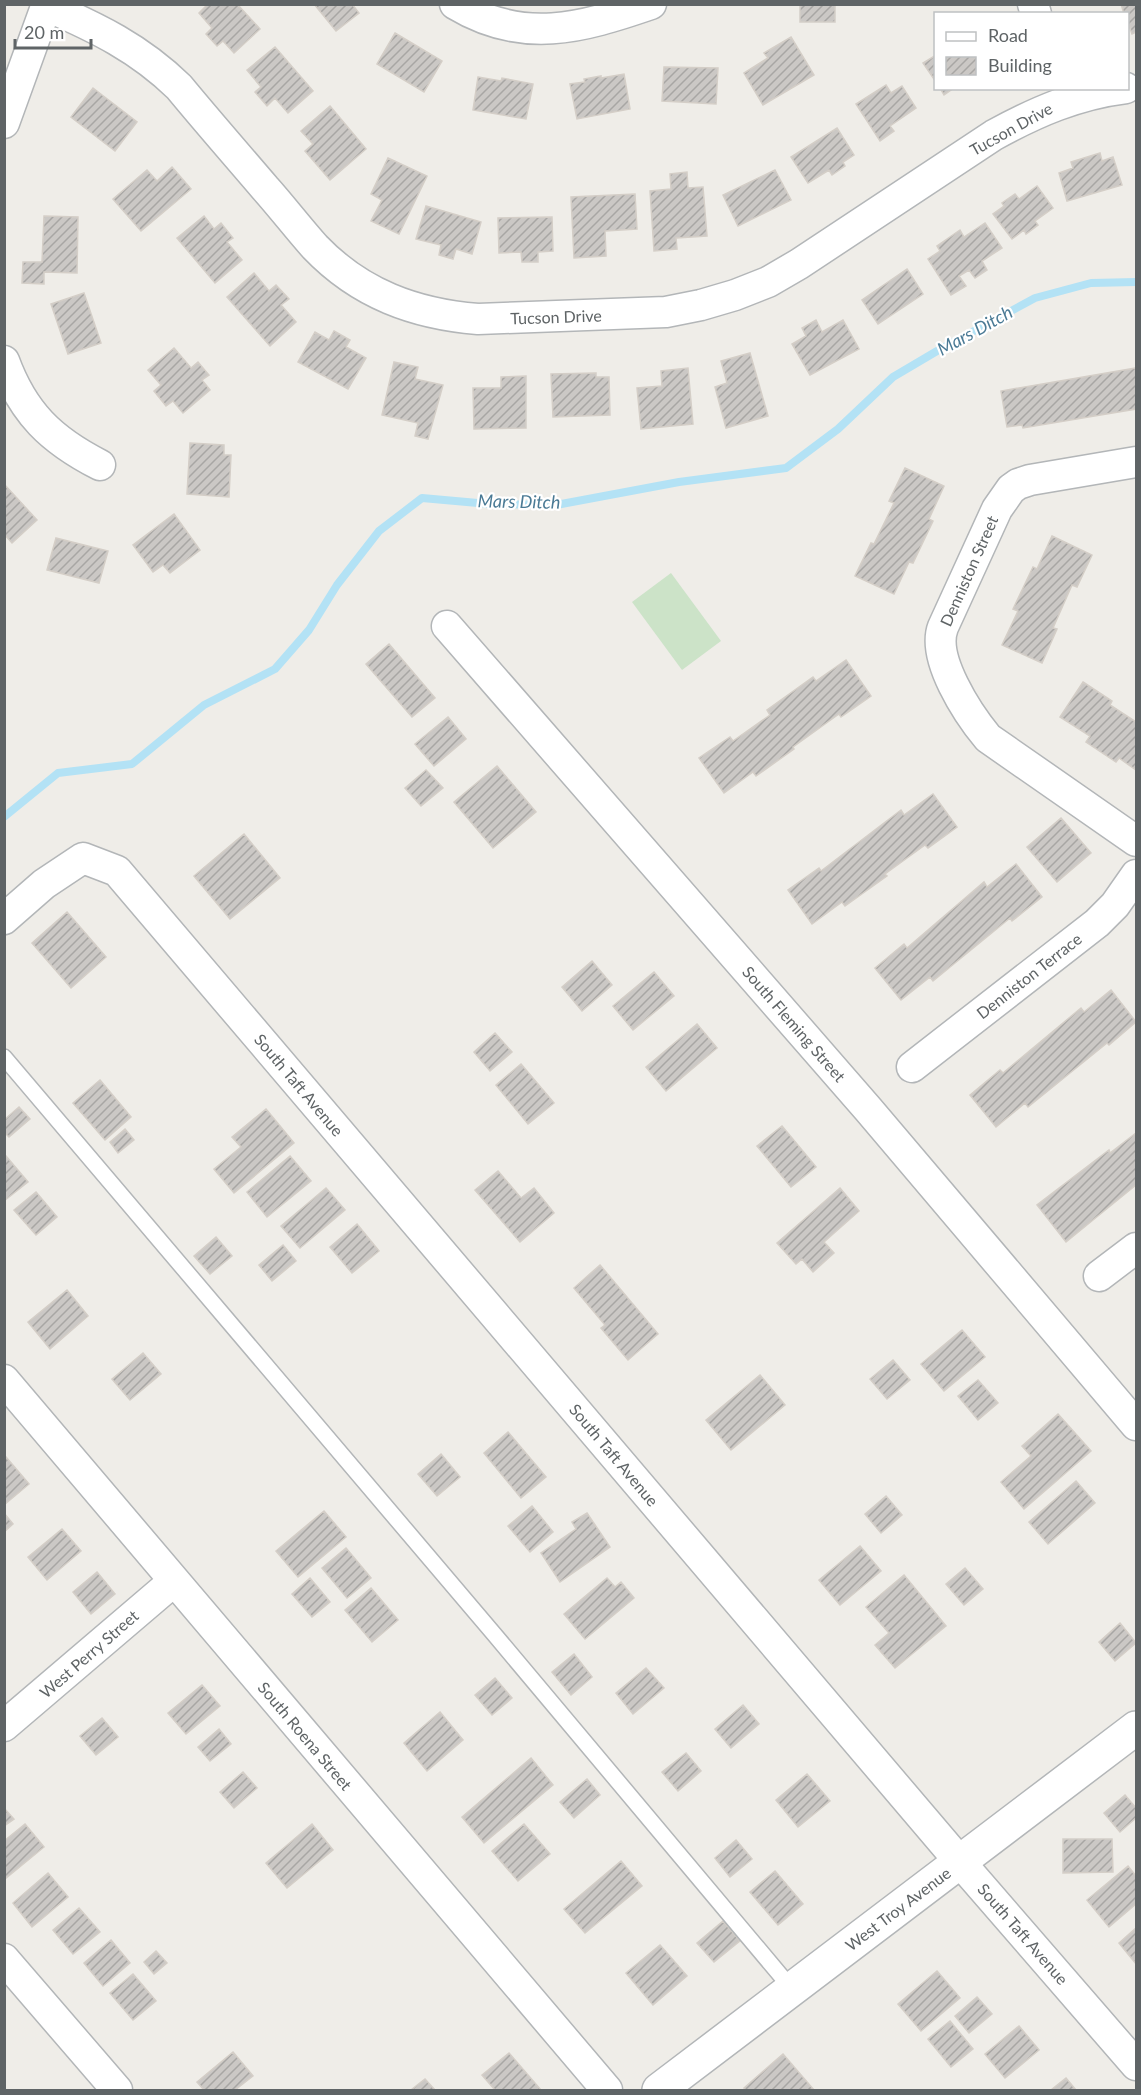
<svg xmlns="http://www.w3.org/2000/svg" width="1141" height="2095" font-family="Lato,sans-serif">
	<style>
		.pitch { fill: #cce3c8 }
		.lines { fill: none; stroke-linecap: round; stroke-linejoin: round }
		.stream { stroke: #b3e2f5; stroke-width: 8 }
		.building { fill: url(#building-hatch); stroke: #d4cec7; stroke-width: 1.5 }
		.service-casing { stroke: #b3b6b8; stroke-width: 18 }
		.minor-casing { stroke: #b3b6b8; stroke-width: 33 }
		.tertiary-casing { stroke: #b3b6b8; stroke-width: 36 }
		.service { stroke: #fff; stroke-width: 15 }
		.minor { stroke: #fff; stroke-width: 30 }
		.tertiary { stroke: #fff; stroke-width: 33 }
		.labels { text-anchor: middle; stroke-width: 4.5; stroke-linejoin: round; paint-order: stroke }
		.street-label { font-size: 16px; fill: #5f6466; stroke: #fff }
		.water-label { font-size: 18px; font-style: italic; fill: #4a7a95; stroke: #fff }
	</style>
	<defs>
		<pattern id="building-hatch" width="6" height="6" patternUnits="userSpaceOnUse" patternTransform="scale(1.5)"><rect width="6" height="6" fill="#cbc8c5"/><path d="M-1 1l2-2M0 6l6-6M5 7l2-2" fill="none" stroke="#a8a6a4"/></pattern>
	</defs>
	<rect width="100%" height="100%" fill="#efede8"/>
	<path class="pitch" d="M671 573 721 641 682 670 632 602Z"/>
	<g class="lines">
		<path class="stream" d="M4 817 58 773 132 764 204 705 275 669 309 630 337 585 379 531 422 498 489 504 556 505 679 482 786 468 838 429 893 377 937 351 1035 298 1091 283 1136 282"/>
	</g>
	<path class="building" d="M208 4H237L260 29 234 53 223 41 217 46 206 34 212 28 199 13Z
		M314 4H352L359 13 336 31Z
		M800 4H835V22H800Z
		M1121 4H1136V32L1132 34 1128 23V14H1124Z
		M395 33 442 61 424 92 377 64Z
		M791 37 814 75 763 105 744 73 768 58 764 53Z
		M275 47 313 91 288 113 275 98 267 106 255 92 261 87 247 70Z
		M936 55V82L923 63Z
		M664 67 718 68 716 104 662 101Z
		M624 74 630 109 577 119 570 84 585 82 584 79 601 76V78Z
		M478 77 501 81 502 78 533 84 526 119 473 110Z
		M886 85 891 93 902 86 916 108 890 126 894 131 880 141 856 104Z
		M93 88 137 122 115 151 71 117Z
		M940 88H954L944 95Z
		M330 106 366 149 330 180 305 151 313 144 301 131Z
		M837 128 854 155 843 162 845 166 832 175 829 170 808 183 791 157Z
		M1100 153 1102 161 1113 157 1122 185 1067 201 1059 173 1073 168 1071 162Z
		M388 158 427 176 399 234 371 221 382 200 371 194Z
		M172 167 191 189 141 231 113 199 147 170 157 181Z
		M775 170 791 200 738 226 723 195Z
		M687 172 688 188 703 187 707 236 676 238 677 249 654 251 650 191 671 189 670 174Z
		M1037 186 1053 208 1035 221 1038 225 1026 234 1024 230 1012 239 993 214 1004 206 1002 203 1015 194 1019 199Z
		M635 194 637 229 605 231 606 256 574 258 571 197Z
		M426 206 481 222 472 254 456 249 453 259 439 255 441 245 416 239Z
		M44 216 78 217 77 273 44 272V284L22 283 23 262H42Z
		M204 216 214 229 221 223 233 238 227 242 242 260 215 283 177 238Z
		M552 217 553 251 538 252V262H522L521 252 499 253 498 218Z
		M985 223 1002 248 982 261 987 270 975 278 969 270 959 276 966 286 951 295 928 259 940 251 937 246 960 230 964 237Z
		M907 269 923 294 878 324 862 300Z
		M254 273 269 291 276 285 289 299 281 305 296 322 270 346 227 297Z
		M84 293 101 343 68 354 51 304Z
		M816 320 822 332 843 320 859 349 810 375 792 344 806 336 802 328Z
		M334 331 350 340 346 347 366 358 348 389 298 362 315 332 329 340Z
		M174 348 191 368 198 362 209 375 202 380 210 390 183 413 173 401 166 406 154 391 161 385 148 370Z
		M750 353 768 416 726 428 715 387 727 383 721 361Z
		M394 362 418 367 415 379 443 385 428 439 415 436 418 423 382 415Z
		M688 368 693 424 641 429 637 388 662 386 661 371Z
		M1136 368V409L1023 428 1022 425 1007 427 1001 391Z
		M596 373V377H609L610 415 553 417 551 374Z
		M526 376V428L474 429 473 388H501V377Z
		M190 443 224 445V455H231L229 497 187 494Z
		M905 468 944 486 929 519 933 521 913 563 909 562 894 594 855 576 871 543 874 544 894 503 889 501Z
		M4 484 37 520 12 543 4 534Z
		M174 514 200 550 170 573 163 565 153 572 133 545Z
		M1052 536 1092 555 1077 587 1072 585 1053 628 1057 629 1042 663 1002 645 1018 611 1013 609 1033 567 1037 569Z
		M56 538 108 551 99 583 47 570Z
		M389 644 435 698 412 717 366 664Z
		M846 660 871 696 841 717 839 714 793 747 794 749 756 776 753 772 724 793 699 758 730 737 733 741 770 715 767 710 813 677 816 681Z
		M1083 682 1112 701 1110 705 1136 722V770L1119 758 1116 762 1086 742 1090 736 1060 717Z
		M448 717 466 739 434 766 415 744Z
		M497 766 536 812 493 848 454 802Z
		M426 770 443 788 421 806 405 788Z
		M933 794 957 827 928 848 925 845 885 874 887 876 845 906 842 902 812 924 788 890 819 868 821 871 901 810 904 815Z
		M1061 818 1091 853 1057 882 1027 847Z
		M244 834 280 878 230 919 194 876Z
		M1016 864 1042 897 1012 921 1010 918 933 981 930 977 901 1000 875 968 904 944 907 948 984 882 987 887Z
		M67 912 106 957 71 988 32 943Z
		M592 961 612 985 582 1011 562 987Z
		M654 972 674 996 633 1030 613 1006Z
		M1111 990 1136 1022 1109 1045 1107 1043 1028 1107 1025 1103 996 1127 970 1095 1000 1070 1003 1073 1081 1008 1084 1012Z
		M697 1024 717 1048 666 1091 646 1067Z
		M495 1033 512 1052 490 1071 474 1052Z
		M521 1064 554 1103 528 1124 496 1085Z
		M100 1080 131 1117 105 1140 73 1103Z
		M19 1107 30 1119 9 1137 4 1132V1120Z
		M266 1109 294 1143 234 1193 214 1169 241 1147 232 1137Z
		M782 1126 816 1167 791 1187 757 1146Z
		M125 1129 134 1140 118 1153 110 1142Z
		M1136 1133V1185L1066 1242 1037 1205 1109 1150 1110 1153Z
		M6 1156 28 1182 4 1201V1157Z
		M290 1156 311 1181 267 1217 247 1192Z
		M498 1171 521 1198 534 1188 554 1213 520 1242 475 1190Z
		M326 1188 345 1210 300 1248 281 1226Z
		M840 1188 859 1211 824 1242 834 1253 813 1272 802 1259 796 1264 777 1243Z
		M36 1192 57 1217 36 1235 14 1210Z
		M357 1224 379 1251 352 1273 330 1247Z
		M216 1237 232 1256 210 1274 194 1256Z
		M283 1245 296 1261 272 1281 259 1265Z
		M600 1265 658 1334 628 1360 601 1328 605 1325 574 1288Z
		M67 1290 88 1316 50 1349 28 1322Z
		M962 1330 985 1357 944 1391 921 1364Z
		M143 1353 161 1374 130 1400 112 1379Z
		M893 1360 910 1380 887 1399 870 1379Z
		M760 1375 785 1405 731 1450 706 1420Z
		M978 1380 998 1403 978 1420 958 1396Z
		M1058 1414 1091 1451 1024 1509 1001 1482 1031 1456 1022 1446Z
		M508 1432 546 1477 521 1498 484 1453Z
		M441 1454 460 1477 437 1496 418 1474Z
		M6 1457 29 1484 4 1505V1458Z
		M1076 1481 1095 1503 1048 1544 1029 1522Z
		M886 1496 902 1515 881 1533 865 1514Z
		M532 1506 553 1532 530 1552 508 1526Z
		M324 1511 346 1537 298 1577 276 1551Z
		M4 1513 13 1524 4 1532Z
		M587 1513 610 1547 560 1582 541 1553 576 1529 572 1522Z
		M62 1529 81 1551 47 1580 28 1557Z
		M860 1546 881 1571 840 1605 819 1580Z
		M346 1548 371 1578 347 1598 322 1568Z
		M965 1568 983 1589 964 1605 946 1584Z
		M97 1572 115 1594 91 1614 73 1592Z
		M904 1575 946 1626 895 1668 875 1645 889 1633 866 1607Z
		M310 1578 330 1602 312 1617 292 1594Z
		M607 1578 615 1587 621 1582 634 1598 585 1639 564 1614Z
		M371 1588 398 1620 372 1642 345 1610Z
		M1120 1623 1136 1643 1115 1661 1099 1642Z
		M574 1654 592 1677 571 1695 552 1672Z
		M646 1668 664 1688 633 1714 616 1693Z
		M495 1678 512 1698 492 1715 475 1695Z
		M202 1685 220 1706 186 1734 168 1713Z
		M743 1705 759 1724 731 1748 715 1729Z
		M440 1712 463 1740 427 1771 404 1743Z
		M102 1718 118 1737 96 1755 80 1736Z
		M219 1729 231 1744 210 1761 198 1747Z
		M686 1753 701 1771 678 1791 662 1772Z
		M531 1758 553 1785 484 1843 462 1817Z
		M243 1772 257 1788 234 1808 220 1792Z
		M807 1774 830 1801 798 1827 776 1800Z
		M587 1779 600 1795 574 1818 560 1802Z
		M1125 1795 1136 1808V1818L1120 1832 1104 1813Z
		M4 1808 14 1819 4 1826Z
		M25 1824 44 1847 5 1879 4 1841Z
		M312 1824 333 1850 287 1888 266 1863Z
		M524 1824 550 1854 518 1881 492 1851Z
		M1063 1839H1112L1113 1872 1063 1873Z
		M736 1840 752 1859 730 1877 715 1858Z
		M621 1861 642 1886 585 1933 564 1909Z
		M1128 1866 1136 1876V1904L1109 1927 1087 1900Z
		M775 1871 803 1904 778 1925 750 1892Z
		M48 1873 68 1897 32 1927 13 1903Z
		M79 1908 100 1932 73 1954 53 1930Z
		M723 1921 740 1941 714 1962 697 1943Z
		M1136 1928V1964L1119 1943Z
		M111 1940 130 1963 103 1986 84 1963Z
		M660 1945 687 1976 653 2005 626 1973Z
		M156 1951 167 1963 154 1974 144 1962Z
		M937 1971 960 1998 921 2031 898 2004Z
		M133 1974 156 2001 133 2020 110 1993Z
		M977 1997 992 2014 969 2033 955 2016Z
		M950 2021 973 2049 951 2067 928 2039Z
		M1019 2026 1039 2050 1005 2078 985 2054Z
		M233 2052 253 2076 235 2090H204L197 2082Z
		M509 2053 541 2090H495L482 2075Z
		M783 2054 814 2090H746L744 2088Z
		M1066 2078 1076 2090H1051Z
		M425 2079 435 2090H411Z"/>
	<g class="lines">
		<g class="service-casing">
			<path id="service" d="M4 1057 494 1634 792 1989"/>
		</g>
		<g class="minor-casing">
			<path id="minor" d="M455 4C523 45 581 28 651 4
				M1033 4 1036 14
				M47 6C97 28 139 48 179 87 207 121 236 154 265 188 282 207 298 228 315 247 360 294 415 314 478 319L666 312 701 305 735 295 768 282 799 264 994 135C1036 112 1077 94 1126 88
				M4 123 47 4
				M4 361C23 413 51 440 100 465
				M1136 462 1030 480 1018 484 1011 489 997 509 943 627C931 658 968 714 988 738L1136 841
				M447 626 868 1109 1136 1425
				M4 919 44 884 83 858 117 871 960 1862 1136 2065
				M912 1067 1097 923 1115 905 1136 875
				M1099 1276 1136 1248
				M4 1380 607 2090
				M4 1726 174 1581
				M4 1959 117 2090"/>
		</g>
		<g class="tertiary-casing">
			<path id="tertiary" d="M659 2090 1136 1728"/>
		</g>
		<use href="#service" class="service"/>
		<use href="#minor" class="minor"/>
		<use href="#tertiary" class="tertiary"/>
	</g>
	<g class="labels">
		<g class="street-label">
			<text transform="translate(1011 129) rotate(-29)" y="6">Tucson Drive</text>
			<text transform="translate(556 317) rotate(-2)" y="6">Tucson Drive</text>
			<text transform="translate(969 571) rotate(-66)" y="6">Denniston Street</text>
			<text transform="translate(1029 976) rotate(-38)" y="6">Denniston Terrace</text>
			<text transform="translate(794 1024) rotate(49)" y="6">South Fleming Street</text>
			<text transform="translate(299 1085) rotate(50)" y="6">South Taft Avenue</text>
			<text transform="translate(614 1455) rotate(50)" y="6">South Taft Avenue</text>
			<text transform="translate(89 1654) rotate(-41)" y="6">West Perry Street</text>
			<text transform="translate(305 1736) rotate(50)" y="6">South Roena Street</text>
			<text transform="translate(898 1909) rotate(-37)" y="6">West Troy Avenue</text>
			<text transform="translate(1023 1934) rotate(49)" y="6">South Taft Avenue</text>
		</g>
		<g class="water-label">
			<text transform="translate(975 331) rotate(-29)" y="6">Mars Ditch</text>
			<text transform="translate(519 502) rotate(1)" y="6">Mars Ditch</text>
		</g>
	</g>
	<rect width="1141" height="2095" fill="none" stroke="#5f6466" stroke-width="12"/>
	<rect x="934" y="12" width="195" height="78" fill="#ffffff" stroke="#bfc1c2" stroke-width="1.5"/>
	<rect x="946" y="32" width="30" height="9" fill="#ffffff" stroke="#bfc1c2" stroke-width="1.5"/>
	<text x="988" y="42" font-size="18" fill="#5f6466">Road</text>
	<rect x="946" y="57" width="30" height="18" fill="url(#building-hatch)" stroke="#bfc1c2" stroke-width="1.5"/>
	<text x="988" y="72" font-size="18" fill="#5f6466">Building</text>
	<path d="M15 39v9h76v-9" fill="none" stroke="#5f6466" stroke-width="3"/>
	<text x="24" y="39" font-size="18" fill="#5f6466" stroke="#ffffff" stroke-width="4.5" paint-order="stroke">20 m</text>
</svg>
